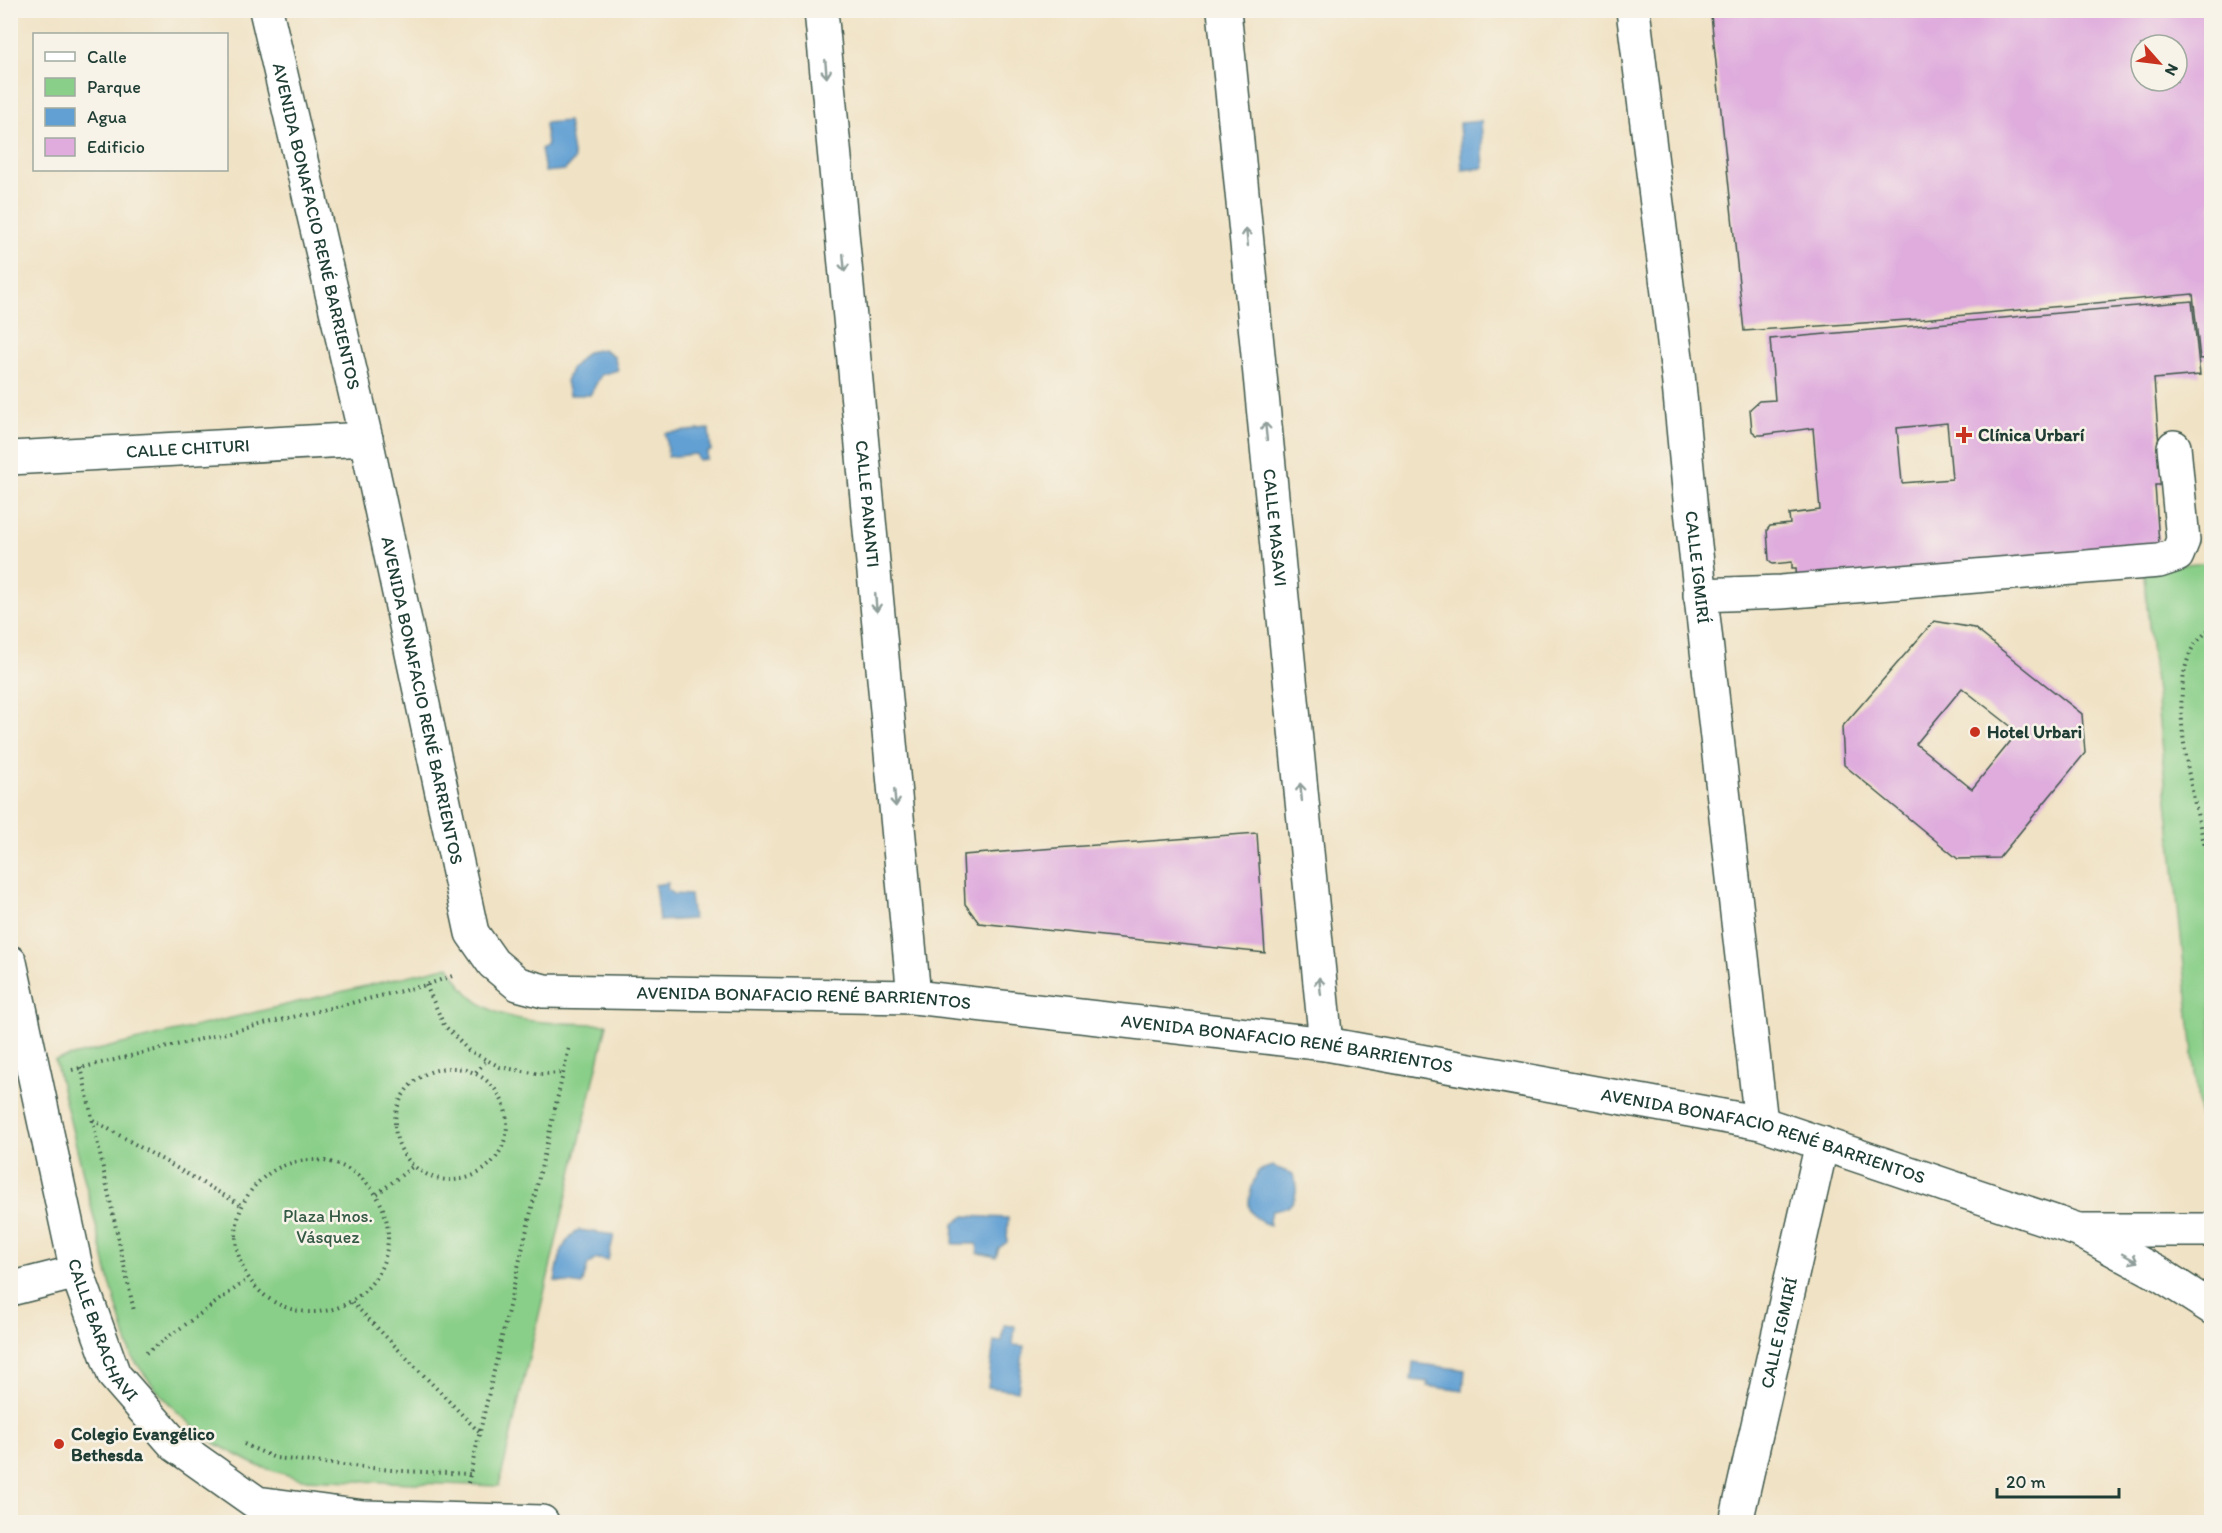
<svg xmlns="http://www.w3.org/2000/svg" width="2222" height="1533" font-family="Itim,sans-serif">
	<style>
		.green { fill: #8acf89; stroke: #54865e; stroke-width: 1.5 }
		.water { fill: #62a0d3; stroke: #406e84; stroke-width: 1.5 }
		.building { fill: #dfacdd; fill-rule: evenodd }
		.lines { fill: none; stroke-linecap: round; stroke-linejoin: round }
		.minor-casing { stroke: #3e564a; stroke-width: 36 }
		.path { stroke: #3e564a; stroke-width: 4; stroke-dasharray: 1.5 4.5; stroke-linecap: butt }
		.minor { stroke: #fff; stroke-width: 33 }
		.oneway { stroke: #8f9e9a }
		.poi-dot { fill: #c8321e; stroke: #f7f3e8; stroke-width: 2 }
		.labels { text-anchor: middle; stroke-width: 5; stroke-linejoin: round; paint-order: stroke }
		.street-label { font-size: 18px; fill: #1f3d34; stroke: #f7f3e8 }
		.poi-label { font-size: 18px; font-weight: bold; fill: #1f3d34; stroke: #f7f3e8; text-anchor: start }
		.park-label { font-size: 18px; fill: #345a45; stroke: #f7f3e8 }
	</style>
	<rect width="100%" height="100%" fill="#f7f3e8"/>
	<filter id="ink" filterUnits="userSpaceOnUse"><feTurbulence type="fractalNoise" baseFrequency=".0167" numOctaves="2"/><feDisplacementMap in="SourceGraphic" scale="12" xChannelSelector="R" yChannelSelector="G"/><feConvolveMatrix kernelMatrix="1 2 1 2 8 2 1 2 1" color-interpolation-filters="sRGB"/></filter>
	<filter id="wash" filterUnits="userSpaceOnUse"><feTurbulence type="fractalNoise" baseFrequency=".008" numOctaves="4" result="noise"/><feDisplacementMap in="SourceGraphic" scale="24" xChannelSelector="R" yChannelSelector="G"/><feGaussianBlur stdDeviation="1.35" result="paint"/><feColorMatrix in="noise" values="0 0 0 0 0 0 0 0 0 0 0 0 0 0 0 0 0 1.4 0 .05"/><feComposite in="paint" operator="in"/></filter>
	<g filter="url(#wash)">
		<rect width="100%" height="100%" fill="#f0e2c4"/>
		<path class="green" d="M2211 562V1210H2209L2143 567Z
			M449 966C454 974 460 985 467 992 500 1028 563 1023 607 1024L499 1486 301 1479 258 1466 216 1444 179 1414 154 1387 131 1356 109 1279 55 1060Z"/>
		<path class="water" d="M568 121 574 160 565 170 545 172 541 149 547 146 545 123Z
			M1481 121 1484 168 1462 170 1459 123Z
			M603 349 614 356 618 370 601 375 590 395H569L566 381 571 369 587 352Z
			M709 429 711 451 707 452V459L698 460 696 454 668 457 665 433Z
			M668 883 667 889 673 894 690 895 693 919 659 921 655 885Z
			M1272 1166 1293 1174C1297 1184 1299 1200 1287 1207 1284 1209 1277 1210 1272 1211L1269 1219 1270 1225C1240 1217 1248 1193 1258 1171Z
			M965 1216 1008 1218 1007 1242 999 1248 996 1257 978 1253 977 1244H953L954 1224Z
			M579 1230 614 1235 608 1260 596 1259 588 1265 582 1285 555 1281C559 1261 560 1241 579 1230Z
			M1004 1325 1015 1326 1013 1345 1024 1346 1018 1391 988 1387 994 1341 1002 1342Z
			M1413 1363 1465 1370 1463 1391 1427 1386 1428 1382 1411 1380Z"/>
		<g id="blocks">
			<path class="building" d="M1735 10H2212V358L2200 359 2193 294 1922 319 1744 331 1711 15ZM2141 45H2177V81H2141Z
				M2192 301 2200 375 2154 379 2162 485H2155L2160 558 1797 586 1796 568H1792V562L1773 564 1769 560 1767 530 1770 526 1790 524 1789 514 1820 510 1813 428 1762 435H1757L1752 431 1750 409 1759 401 1775 400 1770 339ZM1947 423 1952 479 1902 483 1897 428Z
				M1934 621 1974 628 2082 714 2085 753 1999 858 1958 859 1844 765 1842 727ZM1962 688 2018 732 1972 789 1916 744Z
				M1257 833 1265 953 979 923 965 904 963 855Z"/>
		</g>
	</g>
	<g filter="url(#ink)">
		<use href="#blocks" fill-opacity="0" stroke="#3e564a" stroke-width="1.5"/>
		<g class="lines">
			<g class="minor-casing">
				<g id="minor">
					<path id="s1" d="M266 10 366 439 472 933 493 963 518 984 544 991 914 997 1326 1044 1761 1123 2078 1230 2161 1275 2212 1308"/>
					<path id="s2" d="M821 10 914 997"/>
					<path id="s3" d="M1224 10 1326 1044"/>
					<path id="s4" d="M1633 10 1678 374 1691 510 1761 1123"/>
					<path id="s5" d="M10 458 366 439"/>
					<path d="M1700 595 1781 592 2159 561 2177 555 2183 540 2174 447"/>
					<path id="s6" d="M10 962 77 1272 114 1375 175 1445 257 1503 364 1517 542 1522"/>
					<path d="M2083 1230H2212"/>
					<path d="M10 1289 77 1272"/>
					<path id="s7" d="M1736 1522 1822 1143"/>
				</g>
			</g>
			<path class="path" d="M2212 626C2205 634 2195 642 2191 651 2168 702 2192 791 2204 843L2212 852
				M426 985 444 1025 468 1050 500 1067 539 1074 564 1073
				M81 1067 134 1311
				M395 1124a56 56 0 1 1 112 0a56 56 0 1 1-112 0Z
				M72 1070 426 985 455 975
				M476 1072 487 1060
				M93 1120 241 1205
				M236 1236a76 76 0 1 1 152 0a76 76 0 1 1-152 0Z
				M377 1194 412 1167
				M352 1302 480 1433
				M146 1353 247 1280
				M244 1444 275 1458 401 1471 471 1474
				M468 1483 569 1048"/>
			<use href="#minor" class="minor"/>
		</g>
		<defs><path id="oneway-shaft" d="M-6 0H5M1.5-3L5.5 0L1.5 3" fill="none" stroke-width="1.6" stroke-linecap="round" stroke-linejoin="round" transform="scale(1.5)"/></defs>
		<g class="oneway">
			<use href="#oneway-shaft" transform="translate(826 69) rotate(85)"/>
			<use href="#oneway-shaft" transform="translate(1247 237) rotate(-96)"/>
			<use href="#oneway-shaft" transform="translate(844 263) rotate(85)"/>
			<use href="#oneway-shaft" transform="translate(1266 431) rotate(-96)"/>
			<use href="#oneway-shaft" transform="translate(876 603) rotate(85)"/>
			<use href="#oneway-shaft" transform="translate(1301 792) rotate(-96)"/>
			<use href="#oneway-shaft" transform="translate(895 798) rotate(85)"/>
			<use href="#oneway-shaft" transform="translate(1320 986) rotate(-96)"/>
			<use href="#oneway-shaft" transform="translate(2130 1258) rotate(28)"/>
		</g>
	</g>
	<g class="poi-dot">
		<path d="M1961 426h6v6h6v6h-6v6h-6v-6h-6v-6h6z"/>
		<circle cx="1975" cy="732" r="6"/>
		<circle cx="59" cy="1444" r="6"/>
	</g>
	<g class="labels">
		<g class="street-label">
			<text dy="6" stroke="none"><textPath href="#s1" startOffset="222">AVENIDA BONAFACIO RENÉ BARRIENTOS</textPath></text>
			<text dy="6" stroke="none"><textPath href="#s5" startOffset="178">CALLE CHITURI</textPath></text>
			<text dy="6" stroke="none"><textPath href="#s2" startOffset="496">CALLE PANANTI</textPath></text>
			<text dy="6" stroke="none"><textPath href="#s3" startOffset="520">CALLE MASAVI</textPath></text>
			<text dy="6" stroke="none"><textPath href="#s4" startOffset="561">CALLE IGMIRÍ</textPath></text>
			<text dy="6" stroke="none"><textPath href="#s1" startOffset="708">AVENIDA BONAFACIO RENÉ BARRIENTOS</textPath></text>
			<text dy="6" stroke="none"><textPath href="#s1" startOffset="1302">AVENIDA BONAFACIO RENÉ BARRIENTOS</textPath></text>
			<text dy="6" stroke="none"><textPath href="#s1" startOffset="1788">AVENIDA BONAFACIO RENÉ BARRIENTOS</textPath></text>
			<text dy="6" stroke="none"><textPath href="#s1" startOffset="2274">AVENIDA BONAFACIO RENÉ BARRIENTOS</textPath></text>
			<text dy="6" stroke="none"><textPath href="#s6" startOffset="381">CALLE BARACHAVI</textPath></text>
			<text dy="6" stroke="none"><textPath href="#s7" startOffset="194">CALLE IGMIRÍ</textPath></text>
		</g>
		<g class="poi-label">
			<text x="1978" y="441">Clínica Urbarí</text>
			<text x="1987" y="738">Hotel Urbari</text>
			<text x="71" y="1440">Colegio Evangélico<tspan x="71" dy="21">Bethesda</tspan></text>
		</g>
		<g class="park-label">
			<text x="328" y="1222">Plaza Hnos.<tspan x="328" dy="21">Vásquez</tspan></text>
		</g>
	</g>
	<rect width="2222" height="1533" fill="none" stroke="#f7f3e8" stroke-width="36"/>
	<rect x="33" y="33" width="195" height="138" fill="#f7f3e8" stroke="#a1aaa0" stroke-width="1.5"/>
	<rect x="45" y="52" width="30" height="9" fill="#ffffff" stroke="#a1aaa0" stroke-width="1.5"/>
	<text x="87" y="63" font-size="18" fill="#1f3d34">Calle</text>
	<rect x="45" y="78" width="30" height="18" fill="#8acf89" stroke="#a1aaa0" stroke-width="1.5"/>
	<text x="87" y="93" font-size="18" fill="#1f3d34">Parque</text>
	<rect x="45" y="108" width="30" height="18" fill="#62a0d3" stroke="#a1aaa0" stroke-width="1.5"/>
	<text x="87" y="123" font-size="18" fill="#1f3d34">Agua</text>
	<rect x="45" y="138" width="30" height="18" fill="#dfacdd" stroke="#a1aaa0" stroke-width="1.5"/>
	<text x="87" y="153" font-size="18" fill="#1f3d34">Edificio</text>
	<g transform="translate(2159 63) rotate(118)"><circle r="28" fill="#f7f3e8" stroke="#a1aaa0" stroke-width="1.5"/>
	<path d="M0-4.5L10 22L0 15L-10 22Z" fill="#c8321e"/>
	<text y="-9" font-size="16" font-weight="bold" text-anchor="middle" fill="#1f3d34">N</text>
	</g>
	<path d="M1997 1488v9h122v-9" fill="none" stroke="#1f3d34" stroke-width="3"/>
	<text x="2006" y="1488" font-size="18" fill="#1f3d34" stroke="#f7f3e8" stroke-width="4.5" paint-order="stroke">20 m</text>
</svg>
